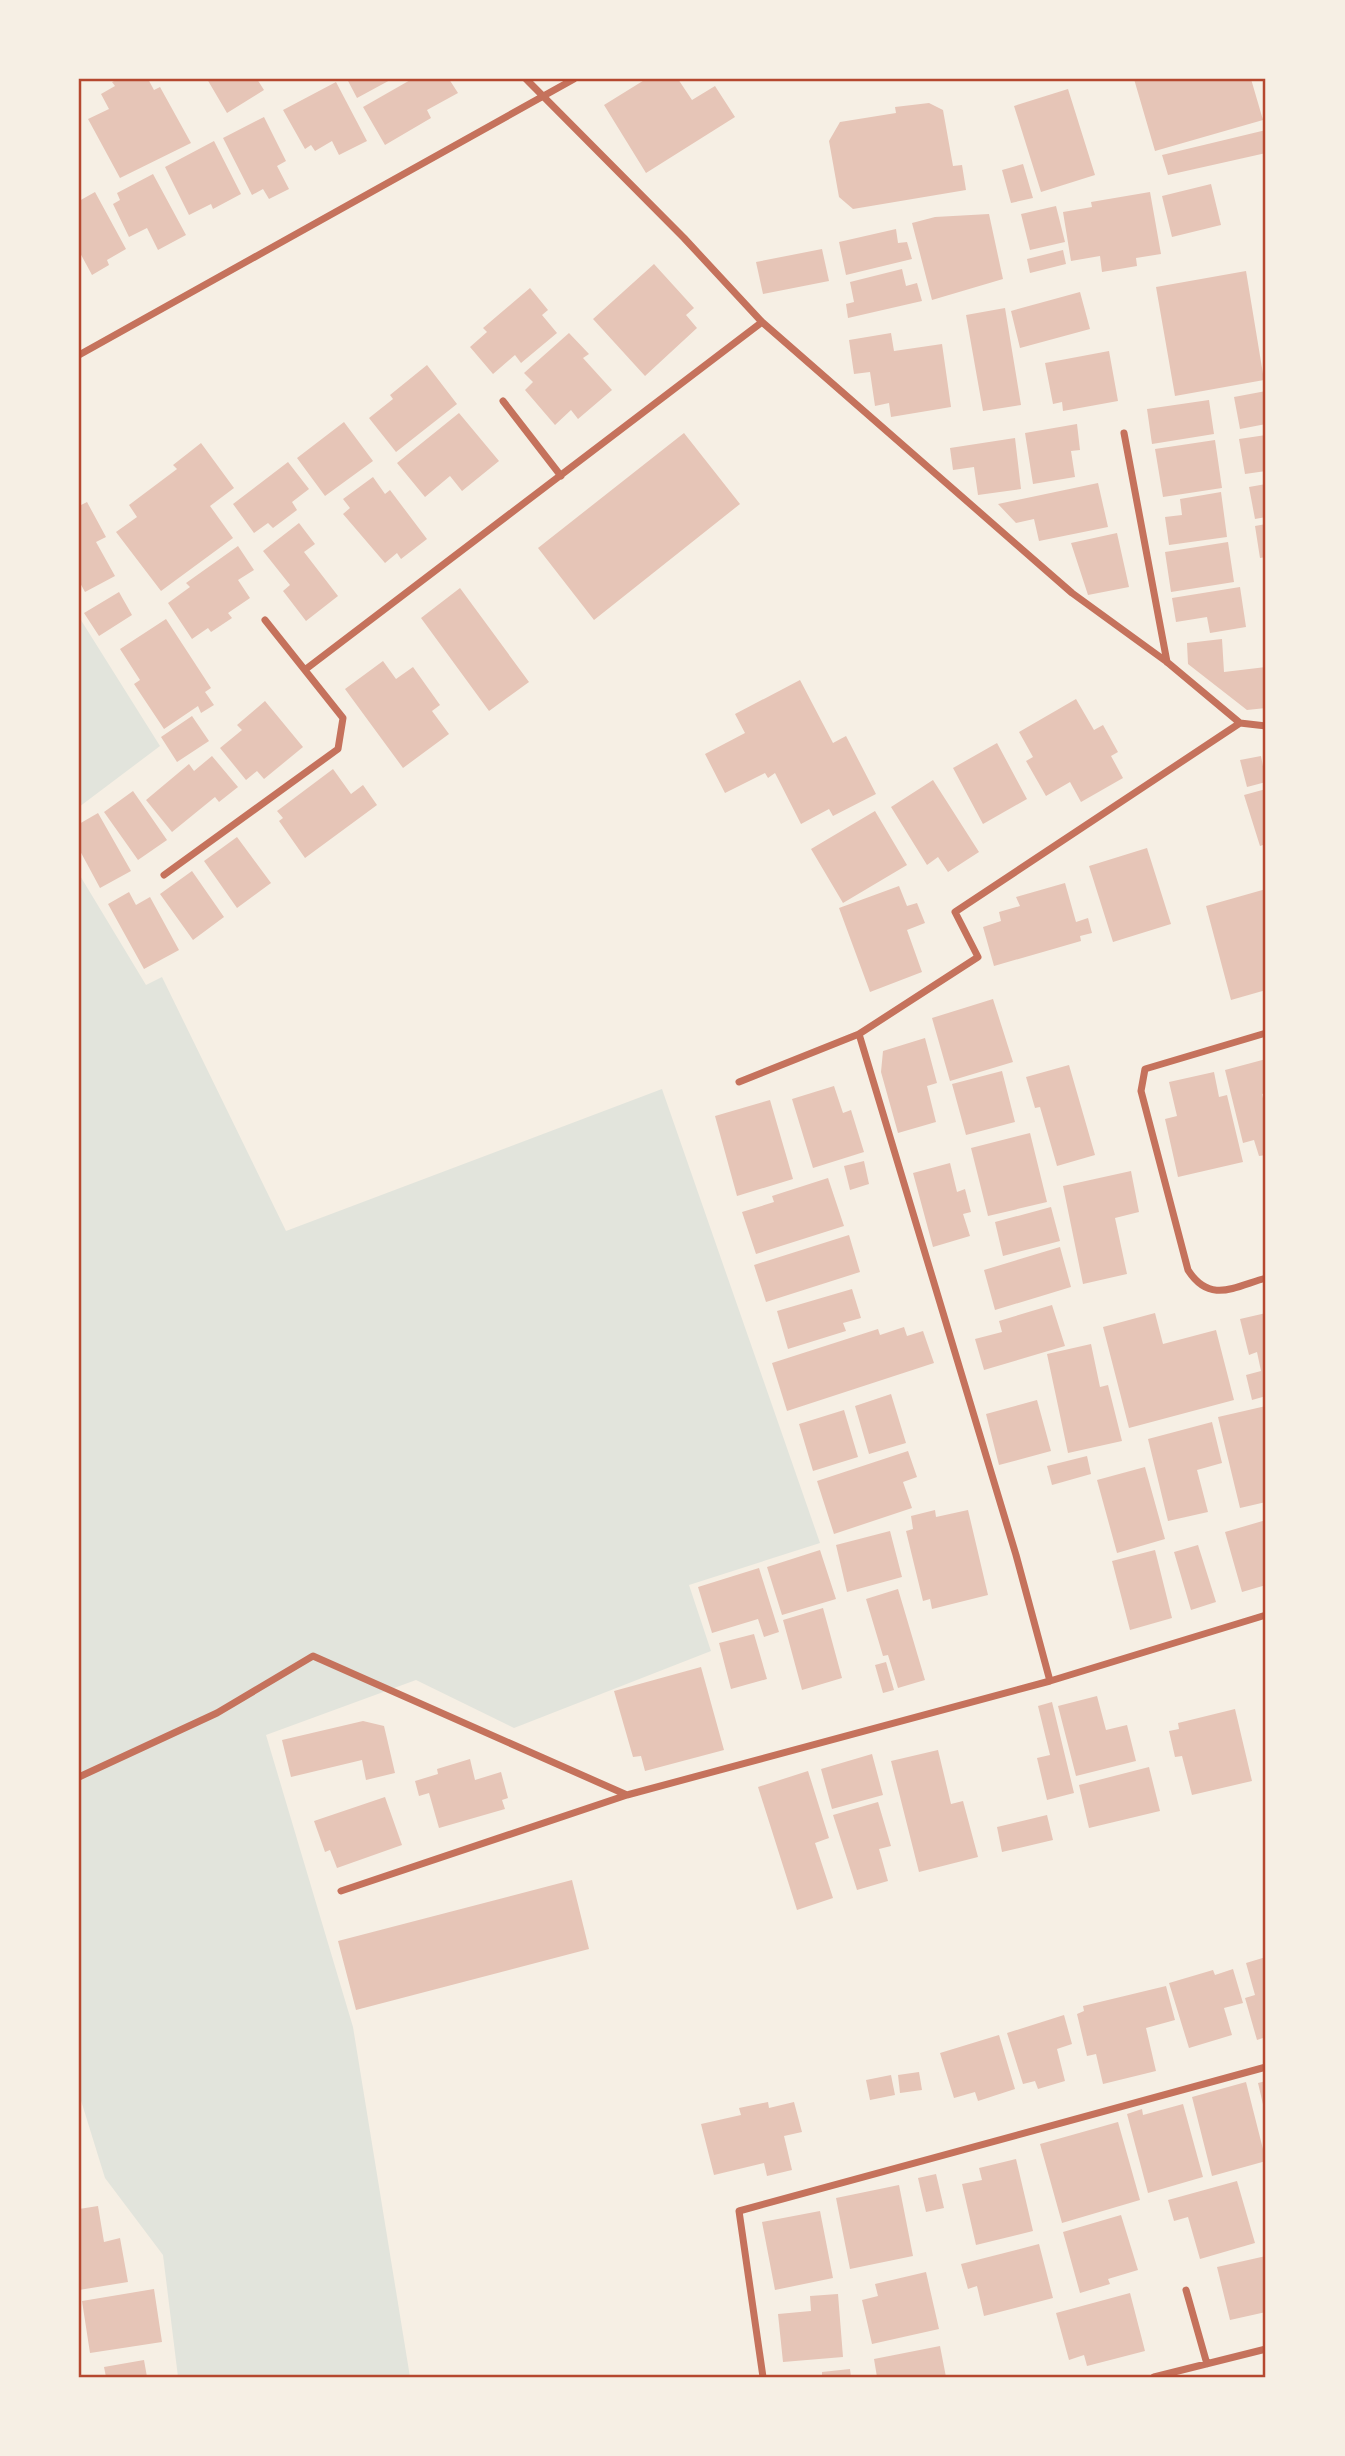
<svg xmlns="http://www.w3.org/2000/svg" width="1345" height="2456" font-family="'Source Sans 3',sans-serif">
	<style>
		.green { fill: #e2e4dc }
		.building { fill: #e6c5b7 }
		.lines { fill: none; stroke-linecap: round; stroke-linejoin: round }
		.minor { stroke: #c5725c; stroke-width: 7 }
		.neatline { fill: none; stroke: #b5482f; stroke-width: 2.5 }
	</style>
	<rect width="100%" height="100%" fill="#f6efe4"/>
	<path class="green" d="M79 617 160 746 79 807Z
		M79 874 146 985 162 977 286 1231 662 1089 820 1543 689 1585 711 1651 514 1728 416 1680 266 1735 353 2027 410 2377H178L163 2255 105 2178 79 2094Z"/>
	<path class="building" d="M118 79H148L154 90 160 87 191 143 120 178 88 119 109 109 101 94 115 86 112 82Z
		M207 79H257L264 90 227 113Z
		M347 79H392L357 98Z
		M412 79H449L458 93 427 110 431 118 385 145 363 107Z
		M646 79H678L692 100 715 86 735 117 646 173 604 105Z
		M1134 79H1251L1263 120 1155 151Z
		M336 82 367 141 339 155 332 141 315 151 311 145 305 149 283 110Z
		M1068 89 1095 175 1041 192 1014 106Z
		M929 103 943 110 953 166 962 165 966 190 853 209 839 197 829 141 840 122 896 113 895 107Z
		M264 117 286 161 277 166 289 189 269 199 263 189 252 195 223 138Z
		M1266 130V153L1168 175 1162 155Z
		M214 141 241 194 213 209 211 204 189 215 165 167Z
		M1023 164 1033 198 1011 203 1002 170Z
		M153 174 186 235 158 250 147 228 129 237 113 204 120 200 117 193Z
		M1211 184 1221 225 1172 237 1162 196Z
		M95 192 126 249 107 260 109 265 92 275 79 251V201Z
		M1150 192 1161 254 1136 258 1137 266 1102 272 1100 256 1071 261 1063 212 1092 207 1091 202Z
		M1056 206 1065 242 1030 250 1021 214Z
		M989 214 1003 279 932 300 912 223 935 217Z
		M896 229 898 243 907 242 912 259 846 275 839 242Z
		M822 249 829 281 763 294 756 262Z
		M1063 250 1066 264 1030 273 1027 259Z
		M654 264 694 308 686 315 697 328 645 376 593 319Z
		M902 269 906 286 917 283 922 301 848 318 846 304 854 302 850 282Z
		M1246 271 1264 380 1175 396 1156 287Z
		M530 288 548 310 542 315 557 333 521 363 515 355 493 374 470 347 487 332 483 328Z
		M1080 292 1090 329 1020 348 1011 311Z
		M1005 308 1021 405 983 411 966 315Z
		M569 333 589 354 583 358 612 390 578 419 571 410 555 425 525 390 533 382 524 373Z
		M891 333 894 351 942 344 951 407 891 417 889 403 875 406 870 372 854 374 849 340Z
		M1109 351 1118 401 1063 411 1062 402 1053 404 1045 363Z
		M427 365 457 404 396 452 369 418 393 399 390 395Z
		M1266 391V424L1240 429 1234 397Z
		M1209 400 1214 434 1152 444 1147 409Z
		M459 413 499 461 462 491 450 476 425 497 397 463Z
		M344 422 373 461 325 496 297 458Z
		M1077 424 1080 450 1071 451 1075 477 1033 484 1025 433Z
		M684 433 740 504 594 620 538 548Z
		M1266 435V471L1245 474 1239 439Z
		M1015 438 1021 489 978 495 974 467 953 470 950 448Z
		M1215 440 1222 488 1163 497 1155 449Z
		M201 443 234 488 210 506 233 538 161 591 116 532 137 517 129 505 177 469 173 465Z
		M288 462 309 489 292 502 297 510 273 528 268 523 254 533 233 504Z
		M373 477 385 494 390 490 427 539 401 559 397 553 385 563 343 514 350 508 343 499Z
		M1098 483 1108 527 1039 541 1034 519 1016 523 998 504Z
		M1266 484V517L1255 519 1249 487Z
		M1221 492 1227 537 1169 545 1165 517 1182 515 1180 499Z
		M79 500 81 505 87 502 106 537 96 542 115 576 85 592 79 581Z
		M299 523 315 544 304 552 338 596 306 621 283 591 290 585 263 551Z
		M1266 524V557L1260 558 1255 526Z
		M1117 533 1129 587 1088 595 1071 543Z
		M1228 542 1234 582 1171 592 1165 552Z
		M238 546 254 570 238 580 250 598 228 613 232 618 211 632 208 628 192 639 168 603 190 587 186 583Z
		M1240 587 1246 627 1210 633 1207 617 1176 622 1172 598Z
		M460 588 529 682 489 711 421 618Z
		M119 592 132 615 99 636 84 613Z
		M166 619 211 688 205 692 214 705 201 713 198 706 164 729 134 684 140 680 120 649Z
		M1222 639 1224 672 1266 667V708L1247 710 1188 664 1187 643Z
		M383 661 396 679 413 667 440 705 432 711 449 734 403 768 345 689Z
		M800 680 833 743 846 736 876 794 833 816 829 809 801 824 775 773 768 778 765 773 725 793 705 754 745 733 735 714Z
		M1076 699 1094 730 1103 725 1118 752 1111 756 1123 778 1081 802 1070 782 1046 796 1026 761 1033 757 1019 732Z
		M265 701 303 747 264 779 257 771 246 780 220 748 242 730 237 725Z
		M192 716 209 741 177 762 161 737Z
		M997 743 1027 799 983 824 953 768Z
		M212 756 238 787 219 802 215 797 172 832 146 800 189 764 194 771Z
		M1261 756 1266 782 1247 787 1240 760Z
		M333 769 351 794 363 785 377 805 305 858 279 821 283 818 277 811Z
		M933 780 979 852 948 872 938 857 927 865 891 807Z
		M1266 789V844L1260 846 1244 795Z
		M133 791 167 840 138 860 104 812Z
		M875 811 907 865 843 903 811 849Z
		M98 813 131 871 100 888 79 849V824Z
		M237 837 271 883 237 908 204 861Z
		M1147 848 1171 924 1113 942 1089 866Z
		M192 871 224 917 193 940 160 894Z
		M1065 883 1076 922 1088 918 1092 933 1080 936 1081 941 994 966 983 927 1001 921 999 912 1020 906 1016 897Z
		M899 886 907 906 917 903 925 923 907 930 922 972 870 992 839 908Z
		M1266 889V990L1231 1000 1206 906Z
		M129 892 136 905 150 897 179 950 144 969 108 904Z
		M993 999 1013 1062 950 1081 932 1018Z
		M925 1038 937 1083 927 1086 936 1122 898 1133 881 1072 883 1051Z
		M1266 1059V1093L1262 1094 1266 1111V1155L1259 1156 1254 1140 1243 1143 1225 1070Z
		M1069 1065 1095 1155 1057 1166 1040 1107 1035 1108 1026 1077Z
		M1002 1071 1015 1122 966 1135 952 1084Z
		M1214 1072 1219 1097 1227 1095 1243 1162 1178 1177 1165 1119 1177 1116 1169 1082Z
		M834 1086 843 1113 851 1110 864 1152 813 1168 792 1099Z
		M770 1100 793 1179 737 1196 715 1116Z
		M1030 1133 1047 1202 988 1216 971 1148Z
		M864 1161 869 1184 850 1190 844 1166Z
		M950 1163 957 1192 965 1189 971 1212 963 1214 970 1236 933 1247 913 1173Z
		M1131 1171 1139 1212 1115 1218 1127 1274 1083 1284 1063 1186Z
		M828 1178 844 1226 756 1254 742 1212 774 1202 772 1196Z
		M1051 1207 1060 1241 1003 1256 995 1222Z
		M849 1235 860 1272 766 1302 754 1265Z
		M1060 1247 1071 1287 995 1310 984 1270Z
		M852 1289 861 1318 843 1323 846 1331 788 1349 777 1311Z
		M1052 1305 1065 1346 984 1370 975 1339 1002 1332 999 1321Z
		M1155 1313 1163 1344 1216 1330 1234 1400 1129 1428 1103 1327Z
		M1266 1313V1396L1252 1400 1246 1375 1261 1371 1257 1352 1249 1355 1240 1319Z
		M904 1327 907 1336 923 1331 934 1363 787 1411 772 1363 878 1329 880 1335Z
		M1091 1344 1100 1387 1108 1385 1122 1441 1068 1453 1047 1354Z
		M891 1394 906 1443 869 1454 855 1406Z
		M1037 1400 1051 1451 999 1465 986 1414Z
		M1266 1406V1502L1240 1508 1218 1417Z
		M844 1410 858 1457 813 1471 799 1424Z
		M1212 1422 1222 1463 1197 1470 1208 1512 1168 1521 1148 1439Z
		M908 1451 917 1477 903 1482 912 1508 834 1534 817 1481Z
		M1087 1456 1091 1474 1052 1485 1047 1466Z
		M1145 1467 1165 1539 1117 1553 1097 1480Z
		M935 1510 936 1517 968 1510 988 1595 932 1609 930 1599 923 1601 906 1531 913 1529 911 1516Z
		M1266 1520V1585L1242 1592 1225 1532Z
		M890 1531 902 1577 847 1592 836 1545Z
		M1198 1545 1216 1602 1191 1610 1174 1552Z
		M820 1550 836 1599 782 1615 767 1567Z
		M1155 1550 1172 1618 1130 1630 1112 1561Z
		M759 1568 779 1632 764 1637 758 1619 712 1633 698 1587Z
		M898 1589 925 1680 898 1688 888 1655 883 1656 866 1599Z
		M823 1608 842 1678 802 1690 783 1620Z
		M754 1634 767 1679 731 1689 719 1643Z
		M886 1662 894 1690 883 1693 875 1665Z
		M701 1667 724 1750 645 1771 641 1756 633 1757 614 1691Z
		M1097 1696 1106 1730 1127 1725 1136 1761 1076 1776 1058 1706Z
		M1052 1702 1074 1793 1047 1800 1037 1758 1050 1755 1038 1706Z
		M1235 1709 1252 1781 1192 1795 1182 1756 1175 1757 1169 1731 1179 1729 1178 1723Z
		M363 1721 384 1726 395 1773 366 1780 362 1760 291 1777 282 1740Z
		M938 1750 951 1804 963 1801 978 1857 919 1872 891 1761Z
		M872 1754 883 1795 832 1809 821 1769Z
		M470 1759 475 1780 501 1772 508 1798 502 1800 505 1809 439 1828 429 1793 419 1796 415 1781 438 1774 437 1769Z
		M1149 1767 1160 1811 1089 1828 1079 1785Z
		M808 1771 829 1838 815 1843 833 1898 797 1910 758 1787Z
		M385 1797 402 1845 337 1868 330 1850 325 1852 314 1821Z
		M878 1802 891 1846 879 1849 888 1881 857 1890 833 1815Z
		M1047 1815 1053 1840 1002 1852 997 1827Z
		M572 1880 589 1949 356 2010 338 1941Z
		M1266 1957V2037L1257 2040 1245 1998 1255 1995 1246 1963Z
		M1233 1969 1243 2003 1224 2008 1232 2035 1189 2048 1169 1983 1213 1970 1215 1975Z
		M1166 1986 1175 2020 1146 2028 1156 2071 1103 2084 1096 2054 1087 2056 1077 2014 1084 2011 1083 2006Z
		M1064 2015 1072 2044 1057 2049 1065 2081 1038 2089 1035 2081 1023 2084 1007 2033Z
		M999 2035 1015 2089 978 2101 975 2092 954 2098 940 2053Z
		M919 2072 922 2090 900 2093 898 2075Z
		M891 2075 895 2095 870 2100 866 2080Z
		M1266 2081V2112L1265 2113 1258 2083Z
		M1246 2082 1266 2161 1212 2176 1192 2097Z
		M768 2102 769 2108 794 2102 802 2132 784 2136 792 2170 767 2176 764 2163 714 2175 701 2124 741 2115 739 2108Z
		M1183 2104 1203 2177 1148 2193 1127 2114 1142 2109 1143 2115Z
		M1118 2122 1140 2200 1062 2223 1040 2144Z
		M1016 2159 1033 2231 976 2245 962 2184 982 2180 979 2168Z
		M936 2174 944 2208 926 2212 918 2178Z
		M1237 2181 1255 2243 1200 2259 1188 2217 1174 2221 1168 2200Z
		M899 2185 913 2256 850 2269 836 2198Z
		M98 2206 104 2242 120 2238 128 2282 79 2290V2209Z
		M820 2211 833 2278 775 2290 762 2222Z
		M1121 2215 1138 2270 1108 2279 1110 2284 1080 2293 1063 2232Z
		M1039 2244 1053 2298 984 2316 977 2286 968 2289 961 2264Z
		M1266 2256V2312L1230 2320 1217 2267Z
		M926 2272 939 2329 872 2344 862 2300 878 2296 875 2284Z
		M154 2289 162 2342 90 2353 82 2301Z
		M1130 2293 1145 2351 1087 2366 1084 2355 1069 2360 1056 2313Z
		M838 2294 843 2357 783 2362 778 2314 811 2311 810 2296Z
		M940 2346 946 2377H877L874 2359Z
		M144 2360 147 2377H106L104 2367Z
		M850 2369 851 2377H822V2372Z"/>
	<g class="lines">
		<path class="minor" d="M526 79 684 238 762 322 1072 593 1167 662 1240 723 1266 726
			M79 355 574 79
			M503 401 561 476
			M1124 433 1167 662
			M306 669 762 322
			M164 875 338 749 343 718 265 620
			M1266 1033 1145 1069 1141 1091 1188 1270C1210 1304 1234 1287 1266 1278
			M859 1034 1016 1555 1050 1681
			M739 1082 859 1034 978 957 955 912 1240 723
			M79 1777 217 1713 313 1656 627 1795 1050 1681 1266 1615
			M341 1891 627 1795
			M1186 2290 1207 2364
			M763 2377 739 2211 1266 2067
			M1154 2377 1266 2349"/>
	</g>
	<rect width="1345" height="2456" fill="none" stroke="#f6efe4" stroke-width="161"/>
	<rect x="80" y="80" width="1184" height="2296" class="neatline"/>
</svg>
